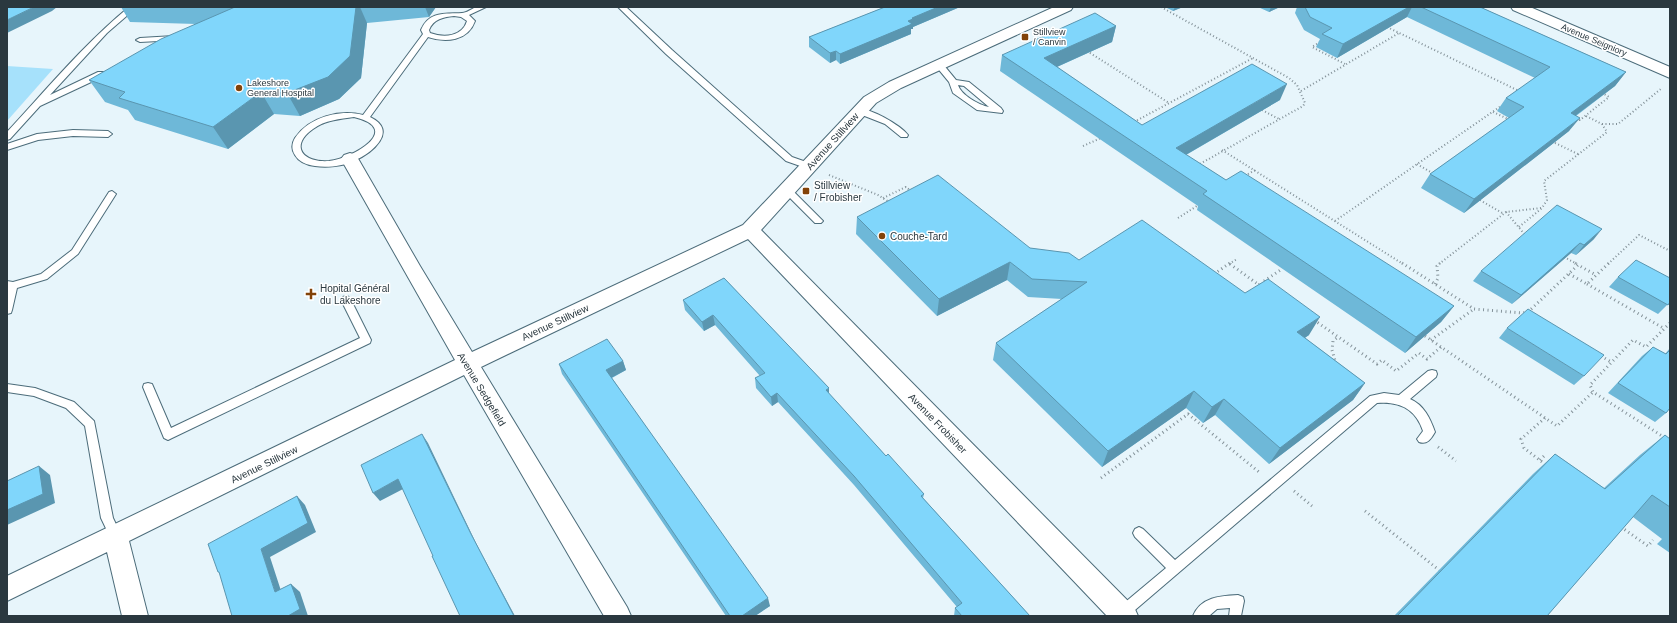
<svg xmlns="http://www.w3.org/2000/svg" width="1677" height="623" font-family="Arial,sans-serif">
	<style>
		.green { fill: #a6e1fb }
		.lines { fill: none; stroke-linecap: round; stroke-linejoin: round }
		.lane-casing { stroke: #4c6c7a; stroke-width: 2 }
		.street-casing { stroke: #4c6c7a; stroke-width: 2 }
		.path-far1 { stroke: #849299; stroke-width: 2; stroke-dasharray: 1 2.5; stroke-linecap: butt }
		.path { stroke: #849299; stroke-width: 3; stroke-dasharray: 1 3.5; stroke-linecap: butt }
		.lane { fill: #fff; fill-rule: evenodd }
		.street { fill: #fff; fill-rule: evenodd }
		.wall { fill: #6eb8d8 }
		.shaded-wall { fill: #5a96b0 }
		.building { fill: #80d6fb; stroke: #5a96b0 }
		.poi-dot { fill: #824208; stroke: #fff; stroke-width: 1.5 }
		.labels { text-anchor: middle; stroke-width: 3; stroke-linejoin: round; paint-order: stroke }
		.far-poi-label { font-size: 9px; fill: #2a383f; stroke: #fff; text-anchor: start }
		.far-street-label { font-size: 9px; fill: #2a383f; stroke: #fff }
		.street-label { font-size: 10px; fill: #2a383f; stroke: #fff }
		.poi-label { font-size: 10px; fill: #2a383f; stroke: #fff; text-anchor: start }
	</style>
	<rect width="100%" height="100%" fill="#e7f5fb"/>
	<path class="green" d="M7 66 53 69 7 121Z"/>
	<g class="lines">
		<g class="lane-casing">
			<path id="lane" d="M129 7H137L107 33 50 95 98 72H104V76L40 106 10 139 7 140V132C46 90 84 44 129 7Z
				M476 7H486L469 15 475 21C468 41 446 43 428 37L370 117C399 131 372 153 354 161 343 166 327 168 315 166 307 165 299 162 295 155 291 149 292 143 295 138 309 117 340 109 363 115L423 34 421 30C429 11 445 14 462 13 466 13 472 9 476 7ZM454 16 461 17 467 21C462 37 444 38 430 33L429 30C433 19 444 17 454 16ZM354 117C404 129 353 158 329 161 303 163 289 146 313 129 325 120 340 119 354 117Z
				M618 7H626L672 50 792 157 812 164 813 166 812 168H806L786 161 666 54Z
				M174 36 178 38 177 40 140 42 136 40 140 38Z
				M936 63H942L956 80 969 82 1001 108 1003 111 1002 113 977 110 953 93 949 82 935 65ZM958 85 964 86 989 107C979 105 961 95 958 85Z
				M857 109C869 107 900 125 908 135L907 137H901L885 124 857 113Z
				M73 130 108 131 112 134 108 137 73 136 38 140 7 150V144L37 134Z
				M787 187 790 188 823 221 821 223H815L784 192 783 190 784 188Z
				M112 191 116 194 78 254 47 279 17 288 12 310 11 313 7 314V281L13 282 41 274 72 250 109 192Z
				M346 296 349 297 351 300 371 340 370 343 172 438 168 440 164 438 143 387 144 384 148 383 152 384 171 428 360 338 341 300 343 297Z
				M1432 370 1436 371 1437 374 1436 377 1410 399C1424 405 1430 418 1435 432 1431 439 1427 445 1419 442L1417 439 1423 431C1416 409 1399 401 1377 403L1128 616H1117L1116 613 1117 609 1166 568 1135 537 1133 533 1135 529 1139 527 1143 529 1175 560 1370 396 1384 393 1399 395 1428 371Z
				M7 384 35 388 74 402 94 421 113 518 122 537 120 541 116 543 112 541 101 518 85 426 66 408 34 396 7 392Z
				M1238 595 1243 597 1244 601 1241 616H1229L1230 608 1217 609 1209 616H1193C1201 597 1220 596 1238 595Z"/>
		</g>
		<g class="street-casing">
			<path id="street" d="M1054 7H1073L1071 10 901 88 876 103 761 230 1134 607 1138 616H1107L748 239 481 367 627 607 631 616H604L464 375 129 541 148 616H122L107 552 7 601V576L455 360 341 159 344 155 350 153 356 155 420 266 472 352 743 225 864 97 889 82Z
				M1511 7H1530L1670 67V78L1513 10Z"/>
		</g>
		<path class="path-far1" d="M1161 7 1289 78 1297 85 1305 103 1303 106 1198 165
			M1387 27 1519 91
			M1320 42 1312 47 1345 64
			M1087 51 1169 103
			M1301 91 1399 33
			M1262 110 1279 119
			M1493 112 1510 120
			M1576 118 1580 120 1609 97 1604 94
			M1134 122 1253 58
			M1602 124H1618L1662 88
			M1555 143 1578 154
			M1083 146 1101 138
			M1222 150 1403 264
			M1417 164 1434 174
			M829 175 878 195 889 202
			M1245 176 1255 170
			M883 198 906 187 912 192
			M1480 200 1504 214
			M1506 212 1526 236
			M1178 218 1200 204
			M1335 221 1501 106
			M1519 227 1542 208 1547 200 1544 181 1607 132 1602 124 1586 116
			M1564 257 1577 264
			M1229 264 1237 259
			M1439 264 1506 212 1541 208
			M1608 264 1639 235 1670 251"/>
		<path class="path" d="M1402 263 1474 309 1522 313 1528 312 1578 265 1596 275
			M1575 263 1578 265
			M1230 264 1259 285 1260 284
			M1214 274 1230 263
			M1569 274 1587 284 1609 263
			M1264 281 1282 269
			M1435 284 1438 278 1437 266 1440 263
			M1587 284 1665 329
			M1314 320 1377 364 1382 360 1396 371 1419 353 1427 359 1441 347
			M1670 323 1646 347 1633 340 1590 385 1593 392 1670 441
			M1425 336 1557 426 1593 392
			M1431 340 1474 309
			M1601 356 1611 362
			M1336 364 1332 350 1333 341 1338 337
			M1545 418 1521 439 1524 448 1546 465
			M1438 447 1456 461
			M1540 460 1546 454
			M1101 478 1188 414 1259 472
			M1294 491 1312 506
			M1365 511 1439 570
			M1621 527 1648 546 1653 540"/>
		<use href="#lane" class="lane"/>
		<use href="#street" class="street"/>
	</g>
	<path class="wall" d="M121 7H436L429 17 367 23 361 78 339 99 300 116 274 114 228 149 135 120 128 110 105 102 89 80 196 24 130 22Z
		M885 7H960L913 27V29H911V34L840 64 836 60 830 63 809 47V37Z
		M1165 7H1183L1173 11Z
		M1258 7H1280L1269 12Z
		M1297 7H1480L1626 72 1615 86 1576 116 1569 131 1464 213 1421 188 1430 174 1509 118 1497 111 1506 98 1535 78 1407 17 1337 58 1316 47 1320 39 1304 30 1295 13Z
		M1116 26 1112 42 1057 67 1142 125 1280 100 1186 155 1226 180 1454 306 1441 322 1405 353 1197 210 1198 206 1000 71 1002 55Z
		M857 217 1030 248 1079 260 1245 293 1309 335 1305 338 1365 383 1353 400 1269 464 1215 415 1203 423 1186 408 1102 467 993 360 996 343 1062 299 1028 297 1007 280 937 316 856 234Z
		M1594 239 1576 255 1571 253 1512 304 1473 281 1481 271Z
		M1618 277 1670 302 1658 314 1609 287Z
		M724 278 829 388V394L886 456 924 494 923 498 1030 616H954L955 608 957 607 854 485 778 402 772 406 756 388 755 378 760 376 715 325 704 331 685 310 683 300Z
		M1507 328 1584 376 1574 385 1499 338Z
		M1653 347 1665 354 1670 348V408L1666 413 1655 422 1608 393 1642 356Z
		M623 361 626 370 612 378 770 606 755 616H726L562 374 559 364Z
		M1665 435 1670 439V553L1657 544 1662 539 1633 517 1547 616H1394L1533 474 1555 454 1604 488 1640 455Z"/>
	<path class="shaded-wall" d="M34 7H57L52 11 7 33V20Z
		M356 7H360L367 23 361 78 339 99 300 116 287 93Z
		M425 7H436L429 17Z
		M938 7H960L913 27V29H911V34L840 64V54L908 21 912 18Z
		M1175 7H1183L1173 11Z
		M1271 7H1280L1269 12Z
		M1409 7H1412L1407 17 1337 58 1343 44Z
		M1116 26 1112 42 1041 74 1044 58Z
		M836 51V60L830 63V53Z
		M1626 72 1615 86 1560 127 1571 113Z
		M1287 84 1280 100 1170 164 1176 148Z
		M261 92 274 114 228 149 213 127Z
		M1580 118 1569 131 1464 213 1474 199Z
		M1602 229 1594 239 1576 255 1584 245Z
		M1580 243 1571 253 1512 304 1521 295Z
		M1010 262 1007 280 937 316 939 299Z
		M1454 306 1441 322 1405 353 1416 337Z
		M713 315 715 325 704 331 702 322Z
		M1320 317 1309 335 1287 349 1297 332Z
		M623 361 626 370 609 379 606 370Z
		M1365 383 1353 400 1269 464 1280 448Z
		M829 388V398L826 390Z
		M1194 391 1186 408 1102 467 1108 451Z
		M777 393 778 402 772 406 771 397Z
		M1224 399 1215 415 1203 423 1212 407Z
		M422 434 428 443 476 543 515 616H514L471 534Z
		M39 466 50 475 55 503 7 525V510Z
		M398 479 405 488 380 501 373 493Z
		M297 496 305 505 316 532 270 557 284 600 275 592 261 549Z
		M291 584 300 592 308 616H288Z
		M768 598 770 606 755 616H742Z"/>
	<path class="building" d="M7 7H34L7 20Z
		M235 7H356L350 56 328 77 287 93 261 92 213 127 119 98 125 92 89 80 161 39Z
		M885 7H938L912 18 913 19 908 21 912 24 840 54 836 51 830 53 809 37Z
		M1305 7H1409L1343 44 1322 34 1332 28 1310 17Z
		M1421 7H1480L1626 72 1571 113 1580 118 1474 199 1430 174 1524 107 1506 98 1550 67Z
		M1095 13 1116 26 1044 58 1142 125 1252 64 1287 84 1176 148 1226 180 1241 171 1454 306 1416 337 1203 194 1207 191 1002 55Z
		M938 175 1030 248 1069 253 1079 260 1142 220 1245 293 1268 279 1320 317 1297 332 1365 383 1280 448 1224 399 1212 407 1194 391 1108 451 996 343 1087 282 1032 279 1010 262 939 299 857 217Z
		M1557 205 1602 229 1584 245 1580 243 1521 295 1481 271Z
		M1636 260 1670 278V302L1668 305 1618 277Z
		M724 278 829 388 826 390 886 456 888 454 924 494 921 496 1030 616H962L955 608 962 603 854 476 777 393 771 397 755 378 765 373 713 315 702 322 683 300Z
		M1528 309 1604 355 1584 376 1507 328Z
		M607 339 623 361 606 370 768 598 742 616H730L559 364Z
		M1653 347 1666 354 1670 350V408L1666 413 1618 383Z
		M422 434 471 534 514 616H460L432 556H433L398 479 373 493 361 465Z
		M1665 435 1670 439V507L1652 495 1547 616H1397L1555 454 1605 489Z
		M39 466 43 494 7 510V481Z
		M297 496 308 523 261 549 275 592 291 584 300 609 288 616H232L219 572H218L208 544Z"/>
	<g class="poi-dot">
		<rect x="1021" y="33" width="8" height="8" rx="2"/>
		<circle cx="239" cy="88" r="4"/>
		<rect x="802" y="187" width="8" height="8" rx="2"/>
		<circle cx="882" cy="236" r="4"/>
		<path d="M309 288h4v4h4v4h-4v4h-4v-4h-4v-4h4z"/>
	</g>
	<g class="labels">
		<g class="far-poi-label">
			<text x="1033" y="35">Stillview<tspan x="1033" dy="10">/ Canvin</tspan></text>
			<text x="247" y="86">Lakeshore<tspan x="247" dy="10">General Hospital</tspan></text>
		</g>
		<g class="far-street-label">
			<text transform="translate(1594 40) rotate(23)" y="3">Avenue Seigniory</text>
		</g>
		<g class="street-label">
			<text transform="translate(832 141) rotate(-48)" y="4">Avenue Stillview</text>
			<text transform="translate(555 322) rotate(-25)" y="4">Avenue Stillview</text>
			<text transform="translate(482 389) rotate(59)" y="4">Avenue Sedgefield</text>
			<text transform="translate(938 423) rotate(46)" y="4">Avenue Frobisher</text>
			<text transform="translate(264 464) rotate(-26)" y="4">Avenue Stillview</text>
		</g>
		<g class="poi-label">
			<text x="814" y="189">Stillview<tspan x="814" dy="12">/ Frobisher</tspan></text>
			<text x="890" y="240">Couche-Tard</text>
			<text x="320" y="292">Hopital Général<tspan x="320" dy="12">du Lakeshore</tspan></text>
		</g>
	</g>
	<rect width="1677" height="623" fill="none" stroke="#2a383f" stroke-width="16"/>
</svg>
